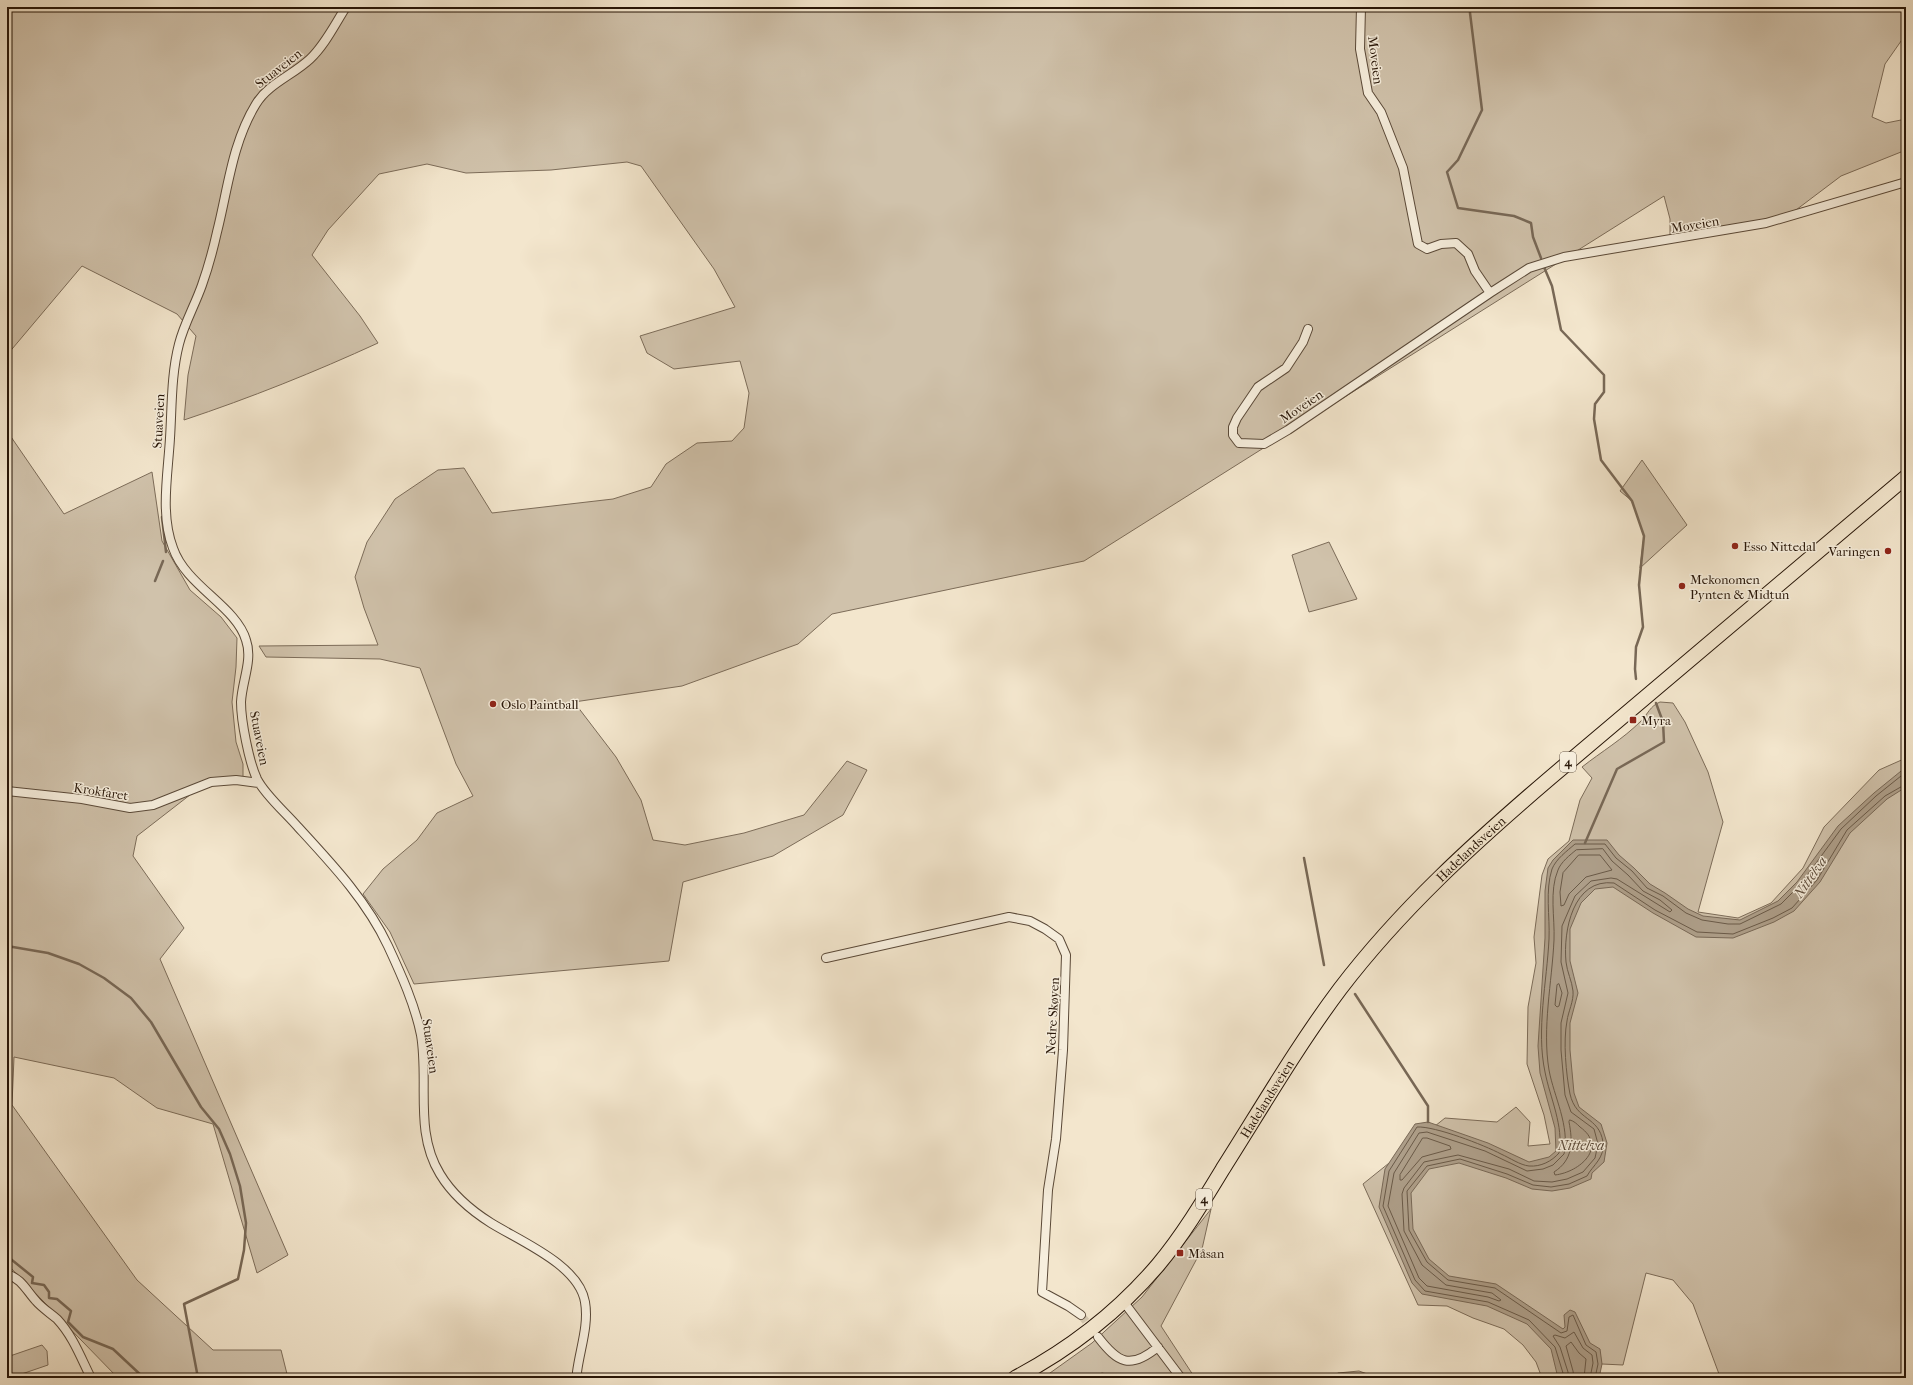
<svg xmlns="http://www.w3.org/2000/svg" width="1913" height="1385" font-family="'IM FELL French Canon',serif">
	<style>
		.green { fill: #d0c2ab; stroke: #7c6c59 }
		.water { fill: #ae9f8a; stroke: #786856 }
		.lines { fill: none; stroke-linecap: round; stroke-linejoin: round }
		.shore { stroke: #6a5a48; stroke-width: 1 }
		.stream { stroke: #786856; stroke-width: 2.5 }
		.minor-tunnel { stroke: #d4c7af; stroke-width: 8; stroke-dasharray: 8 4; stroke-linecap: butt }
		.minor-casing { stroke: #5a4938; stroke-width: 10 }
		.trunk-casing { stroke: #271507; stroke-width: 16 }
		.minor { stroke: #f7efde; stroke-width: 8 }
		.trunk { stroke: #f3e6cd; stroke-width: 14 }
		.poi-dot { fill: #8f2418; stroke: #f7efde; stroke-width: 1.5 }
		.labels { text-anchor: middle; stroke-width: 3; stroke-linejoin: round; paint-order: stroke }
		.shield { fill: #f7efde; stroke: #655648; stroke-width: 1 }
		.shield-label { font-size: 12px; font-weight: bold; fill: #271507 }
		.street-label { font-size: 13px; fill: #271507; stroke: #f7efde }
		.poi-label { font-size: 13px; fill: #271507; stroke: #f7efde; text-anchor: start }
		.water-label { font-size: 14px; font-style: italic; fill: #5d4c3b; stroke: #f7efde }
	</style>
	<rect width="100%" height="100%" fill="#f3e6cd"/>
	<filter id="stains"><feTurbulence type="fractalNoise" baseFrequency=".005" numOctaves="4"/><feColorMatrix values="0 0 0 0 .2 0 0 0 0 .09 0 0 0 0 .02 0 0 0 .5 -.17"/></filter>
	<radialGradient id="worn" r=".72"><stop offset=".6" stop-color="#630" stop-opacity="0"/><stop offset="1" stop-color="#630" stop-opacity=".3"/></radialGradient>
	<path class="green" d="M7 7H1906V34L1885 64 1872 117 1886 123 1906 119V150L1841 176 1784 219 1670 242V219L1664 196 1084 561 832 614 798 644 682 686 574 702 616 757 641 800 653 840 685 845 744 833 804 815 847 761 867 770 843 815 773 856 683 882 669 961 414 984 390 932 363 894 383 869 417 840 437 813 473 796 456 764 420 668 380 659 266 657 259 646 378 645 364 608 355 577 367 542 395 499 438 470 464 468 492 513 613 499 651 487 666 464 697 443 732 441 744 428 749 393 740 361 674 369 647 353 640 336 735 307 714 269 641 166 627 162 551 170 466 173 427 164 379 174 328 230 312 255 360 316 378 343C315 372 250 398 184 420L188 375 196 336 177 314 82 266 7 355Z
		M7 431 64 514 152 472 162 541 190 590 221 617 237 638 236 667 232 702 236 742 243 764V779L232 780 195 791 137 836 133 856 184 928 160 959 288 1255 257 1273 213 1124 157 1108 114 1078 14 1057 12 1105 137 1280 213 1350H281L288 1378H118L7 1264Z
		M1642 460 1687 525 1640 568 1644 536 1632 501 1620 491Z
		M1329 542 1357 599 1309 612 1292 555Z
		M1660 702 1673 703 1685 722 1708 772 1723 822 1698 912 1738 918 1771 903 1803 868 1824 827 1879 770 1906 758V1378H1717L1719 1374 1693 1304 1673 1280 1646 1273 1623 1365 1602 1364 1559 1374 1558 1378H1542L1536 1362 1523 1345 1504 1329 1473 1318 1447 1306 1418 1305 1363 1184 1445 1118 1497 1122 1516 1107 1530 1122 1528 1146 1550 1144 1544 1115 1527 1064 1528 1007 1536 963 1534 937 1542 875 1548 859 1569 841 1580 800 1592 778 1582 767C1601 752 1623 739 1641 721 1648 714 1650 706 1660 702Z
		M1211 1209 1202 1249 1161 1326 1195 1378H1122L1102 1373 1092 1378H1043L1092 1343 1142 1297Z
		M42 1345 47 1351 48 1365 10 1378H41H8L7 1357Z
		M1359 1371 1370 1375 1500 1378H1331L1338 1373Z"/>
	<path class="water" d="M1906 767V787L1887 799 1850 833 1820 882 1794 911 1774 922 1733 938 1696 937 1653 913 1613 887 1595 889 1581 903 1570 929V961L1578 993 1570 1023V1050L1574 1093 1579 1107 1601 1124 1607 1143 1604 1162 1592 1173 1591 1179 1570 1188 1552 1191 1532 1189 1506 1178 1459 1163 1429 1169 1411 1193 1413 1229 1429 1259 1449 1276 1496 1284 1563 1329 1565 1327 1564 1315 1570 1310 1575 1312 1590 1343 1600 1349 1602 1364 1599 1378H1558L1551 1349 1527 1324 1487 1306 1422 1294 1412 1283 1379 1207 1385 1169 1415 1124 1428 1122 1488 1143 1529 1162 1549 1157 1556 1151 1555 1128 1540 1073 1538 1046 1545 938V891L1548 868 1553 860 1573 840H1607L1619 855 1634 868 1650 884 1665 893 1688 909 1703 916 1740 920 1778 901 1797 882 1838 826 1874 793Z"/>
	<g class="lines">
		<path class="shore" d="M1603 849 1612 861 1628 875 1643 891 1660 900 1672 910 1670 912 1617 879 1611 878 1591 881 1575 896 1562 926 1561 962 1568 993 1561 1023V1050L1565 1095 1571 1112 1594 1129 1598 1144 1595 1158 1583 1172 1567 1179 1552 1182 1534 1181 1509 1169 1458 1155 1424 1162 1404 1188 1402 1194 1404 1231 1422 1265 1446 1285 1492 1293 1501 1300 1499 1301 1488 1297 1427 1286 1419 1278 1388 1206 1394 1173 1419 1133 1427 1132 1485 1151 1527 1171 1543 1169 1553 1165 1564 1154C1570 1126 1554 1097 1549 1070 1542 1028 1552 982 1554 940 1555 918 1549 891 1558 870 1561 862 1570 855 1576 850Z
			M1579 855H1600L1612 870 1586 877 1569 894 1564 905 1561 906 1560 892 1563 873Z
			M1559 984 1562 993 1559 1006 1557 1007 1555 1005 1557 985Z
			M1570 1120C1574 1121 1577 1124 1580 1127 1608 1147 1580 1172 1555 1175L1554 1172C1573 1160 1573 1142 1569 1122Z
			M1423 1138H1427L1450 1146 1451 1149 1422 1157 1402 1180H1400V1175Z
			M1562 1378 1563 1373 1555 1347 1529 1320 1488 1302 1425 1291 1415 1280 1383 1206 1389 1171 1417 1127C1435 1126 1484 1145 1501 1154 1510 1158 1520 1165 1529 1166 1541 1167 1552 1161 1559 1153 1564 1126 1550 1098 1545 1072 1536 1030 1547 981 1549 939 1550 916 1545 891 1552 869 1556 859 1567 851 1575 844H1605L1616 858 1632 871 1647 888 1663 896 1686 913 1702 920 1728 924H1740L1781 904 1800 885 1841 829 1876 796 1906 772
			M1568 1378V1372L1560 1347 1553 1336 1555 1335 1565 1338 1574 1332 1583 1348 1592 1355 1593 1363 1590 1378
			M1574 1378 1573 1371 1566 1346 1571 1342 1579 1353 1586 1359 1584 1378
			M1595 1378 1598 1364 1596 1352 1586 1345 1573 1315 1569 1317 1567 1331 1561 1333 1495 1288 1448 1280 1427 1262 1409 1230 1407 1191 1427 1166 1460 1159 1507 1174 1533 1185 1551 1187 1569 1184 1587 1176C1593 1165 1605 1158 1603 1142 1599 1116 1576 1121 1570 1094 1566 1074 1563 1041 1567 1021 1568 1012 1574 1001 1573 991 1572 981 1567 972 1566 962 1563 931 1573 878 1614 883L1655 910 1697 932 1733 934 1773 918 1792 908 1817 880 1847 830 1885 796 1906 784"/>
		<path class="stream" d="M1470 7V13L1482 110 1458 160 1447 172 1458 208 1514 216 1531 223 1533 237 1541 258
			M1544 267 1552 286 1561 330 1604 375V392L1595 404 1594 419 1601 460 1632 501 1644 536 1639 585 1643 627 1636 647 1635 669 1636 679
			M162 517 166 552
			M155 581 163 561
			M1585 843 1617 769 1664 742 1663 722 1656 703
			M1304 858 1324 965
			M7 946 48 953 79 964 104 978 131 998 151 1022 201 1107 219 1129 230 1154 240 1186 246 1223 244 1250 238 1279 184 1304 198 1378
			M1355 994 1428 1106V1122
			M7 1256 33 1277 32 1283 44 1285 49 1292V1298L57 1299 71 1311 68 1322 83 1337 113 1349 144 1378"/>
		<path class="minor-tunnel" d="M1081 1315 1094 1332"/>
		<g class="minor-casing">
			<path id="minor" d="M346 7C335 24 325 45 310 59 293 75 268 84 256 104 232 143 228 189 217 232 213 250 208 268 202 285 195 305 184 324 179 344 171 375 172 407 170 438 168 474 160 514 173 548 186 586 236 606 246 640 253 660 242 681 241 702 241 721 249 762 257 779 265 795 286 813 298 827 332 864 367 901 388 946 401 974 415 1005 421 1035 429 1082 414 1132 440 1174 452 1194 472 1211 491 1223 520 1241 579 1265 585 1302 589 1325 580 1349 577 1372L578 1378
				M1361 7 1360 49 1368 93 1381 112 1403 168 1418 244 1427 249 1441 244 1456 243 1468 254 1475 271 1490 293
				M1308 329 1303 342 1286 368 1258 387 1237 418 1233 427V435L1239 443 1264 444 1288 430 1490 293 1529 268 1564 257 1766 223 1906 182
				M7 791 82 799 130 808 153 805 211 782 236 780 259 783
				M826 958 1009 917 1030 921 1045 929 1059 939 1066 955 1063 1050 1056 1139 1048 1190 1042 1292 1068 1306 1081 1315
				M7 1274C22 1279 26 1290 36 1301 42 1308 50 1313 57 1319 73 1336 81 1358 91 1378
				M1123 1301 1181 1378
				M1098 1337C1118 1363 1130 1370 1158 1347"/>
		</g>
		<g class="trunk-casing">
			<g id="trunk">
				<path id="s1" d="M1015 1378C1070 1349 1118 1312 1158 1265 1183 1235 1204 1200 1224 1167 1262 1107 1298 1045 1340 989 1401 909 1474 843 1550 778L1906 477"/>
			</g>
		</g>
		<use href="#minor" class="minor"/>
		<use href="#trunk" class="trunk"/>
	</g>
	<g class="poi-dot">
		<circle cx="1735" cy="546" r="4"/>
		<circle cx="1888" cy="551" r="4"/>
		<circle cx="1682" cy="586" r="4"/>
		<circle cx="493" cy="704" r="4"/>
		<rect x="1629" y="716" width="8" height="8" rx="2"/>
		<rect x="1176" y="1249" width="8" height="8" rx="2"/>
	</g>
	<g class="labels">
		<g class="shield">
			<rect x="1560" y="752" width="16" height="20" rx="3"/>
			<rect x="1196" y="1189" width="16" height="20" rx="3"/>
		</g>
		<g class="shield-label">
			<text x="1568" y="766">4</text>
			<text x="1204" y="1203">4</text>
		</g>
		<g class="street-label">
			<text transform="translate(1376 60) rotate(83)" y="5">Moveien</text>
			<text transform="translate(278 68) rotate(-38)" y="5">Stuaveien</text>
			<text transform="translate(1695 224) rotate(-9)" y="5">Moveien</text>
			<text transform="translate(1301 406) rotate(-34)" y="5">Moveien</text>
			<text transform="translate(158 421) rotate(-87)" y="5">Stuaveien</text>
			<text transform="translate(260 738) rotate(79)" y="5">Stuaveien</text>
			<text transform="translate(101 791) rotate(9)" y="5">Krokfaret</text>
			<text dy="5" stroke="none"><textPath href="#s1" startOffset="706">Hadelandsveien</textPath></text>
			<text transform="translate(1052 1016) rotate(-87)" y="5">Nedre Skøyen</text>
			<text transform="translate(431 1046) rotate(82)" y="5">Stuaveien</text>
			<text dy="5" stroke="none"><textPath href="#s1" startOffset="382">Hadelandsveien</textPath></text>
		</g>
		<g class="poi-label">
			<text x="1743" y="551">Esso Nittedal</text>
			<text x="1880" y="556" text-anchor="end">Varingen</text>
			<text x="1690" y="584">Mekonomen<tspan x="1690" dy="15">Pynten &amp; Midtun</tspan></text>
			<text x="501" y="709">Oslo Paintball</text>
			<text x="1641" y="725">Myra</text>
			<text x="1188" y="1258">Måsan</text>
		</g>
		<g class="water-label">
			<text transform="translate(1810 877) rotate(-55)" y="5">Nittelva</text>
			<text x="1581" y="1150">Nittelva</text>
		</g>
	</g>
	<rect width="1913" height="1385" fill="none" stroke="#f3e6cd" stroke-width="24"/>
	<rect x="8" y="8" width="1897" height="1369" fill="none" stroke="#271507" stroke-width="2"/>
	<rect x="12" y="12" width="1889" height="1361" fill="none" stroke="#271507"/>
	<rect width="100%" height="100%" filter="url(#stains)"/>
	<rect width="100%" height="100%" fill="url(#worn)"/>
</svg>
